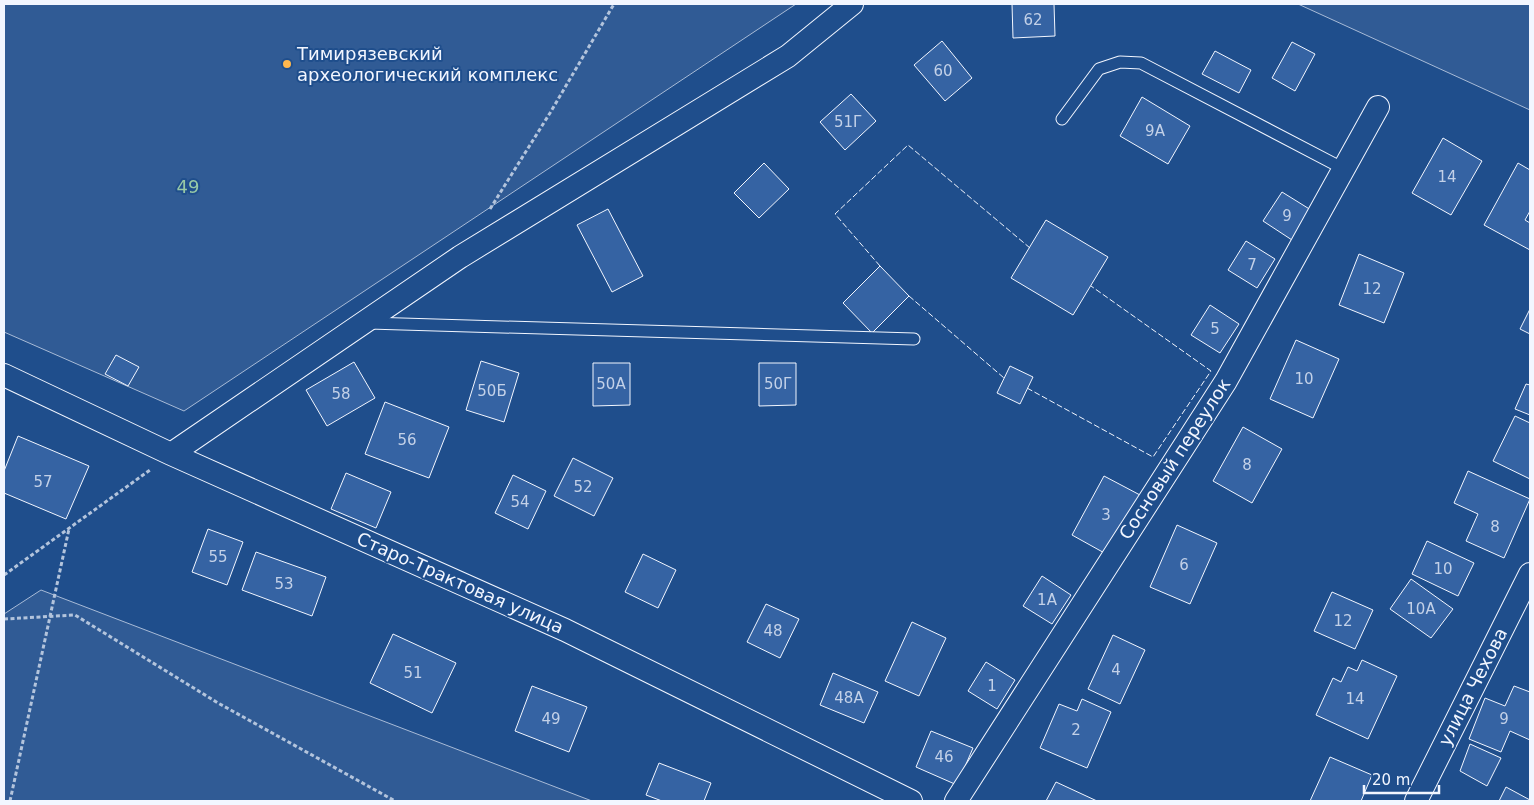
<svg xmlns="http://www.w3.org/2000/svg" width="1534" height="805" font-family="'DejaVu Sans',sans-serif">
	<style>
		.built { fill: #305b95; stroke: #a8bbd7 }
		.building { fill: #3563a3; stroke: #f2f6ff }
		.lines { fill: none; stroke-linecap: round; stroke-linejoin: round }
		.service-casing { stroke: #f2f6ff; stroke-width: 13 }
		.minor-casing { stroke: #f2f6ff; stroke-width: 24 }
		.path { stroke: #b3c4dc; stroke-width: 3; stroke-dasharray: 4 2.5; stroke-linecap: butt }
		.service { stroke: #1f4e8c; stroke-width: 11 }
		.minor { stroke: #1f4e8c; stroke-width: 22 }
		.fence { stroke: #f2f6ff; stroke-width: 1; stroke-dasharray: 6 2.5; stroke-linecap: butt }
		.poi-dot { fill: #ffb74d; stroke: #1f4e8c; stroke-width: 2 }
		.labels { text-anchor: middle; stroke-width: 4; stroke-linejoin: round; paint-order: stroke }
		.number-label { font-size: 15px; fill: #c3d1e8 }
		.poi-label { font-size: 18px; fill: #f2f6ff; stroke: #1f4e8c; text-anchor: start }
		.park-label { font-size: 18px; fill: #97c8a6; stroke: #1f4e8c }
		.street-label { font-size: 18px; fill: #f2f6ff; stroke: #1f4e8c }
	</style>
	<rect width="100%" height="100%" fill="#1f4e8c"/>
	<path class="built" d="M4 4H796L184 411 4 332Z
		M1298 4H1530V110Z
		M41 590 592 801H4V614Z"/>
	<path class="building" d="M1012 4H1054L1055 36 1013 38Z
		M942 41 972 78 945 101 914 65Z
		M1292 42 1315 54 1295 91 1272 78Z
		M1215 51 1251 70 1239 93 1202 74Z
		M851 94 876 121 845 150 820 122Z
		M1142 97 1190 126 1168 164 1120 136Z
		M1443 138 1482 161 1451 215 1412 193Z
		M764 163 789 189 759 218 734 193Z
		M1518 163 1530 170V211L1525 220 1530 223V250L1484 225Z
		M1282 192 1311 210 1292 240 1263 221Z
		M608 209 643 276 612 292 577 225Z
		M1046 220 1108 257 1073 315 1011 278Z
		M1246 241 1275 259 1257 288 1228 270Z
		M1359 254 1404 273 1384 323 1339 305Z
		M880 266 909 296 872 333 843 303Z
		M1210 305 1239 324 1220 353 1191 335Z
		M1530 309V334L1520 329Z
		M1296 340 1339 359 1313 418 1270 399Z
		M116 355 139 367 128 386 105 374Z
		M481 361 519 373 504 422 466 410Z
		M354 362 375 398 327 426 306 390Z
		M593 363H630V405L593 406Z
		M759 363H796V405L759 406Z
		M1010 366 1033 377 1020 404 997 393Z
		M1526 384 1530 385V415L1515 409Z
		M385 402 449 427 429 478 365 454Z
		M1515 416 1530 423V479L1493 461Z
		M1243 427 1282 449 1252 503 1213 481Z
		M18 436 89 466 66 519 4 493V471Z
		M573 458 613 478 594 516 554 496Z
		M1468 471 1530 499 1504 558 1466 541 1478 514 1454 503Z
		M346 473 391 492 376 528 331 509Z
		M513 475 546 491 528 529 495 513Z
		M1104 476 1140 495 1108 555 1072 535Z
		M1177 525 1217 543 1190 604 1150 587Z
		M208 529 243 542 227 585 192 572Z
		M1427 541 1474 563 1458 596 1412 574Z
		M256 552 326 577 312 616 242 590Z
		M643 554 676 570 658 608 625 592Z
		M1042 576 1071 595 1052 624 1023 606Z
		M1411 579 1453 609 1431 638 1390 609Z
		M1332 592 1373 610 1355 649 1314 631Z
		M766 604 799 619 780 658 747 642Z
		M912 622 946 638 919 696 885 681Z
		M393 634 456 663 432 713 370 683Z
		M1113 635 1145 650 1120 704 1088 689Z
		M1362 660 1397 676 1368 739 1316 715 1333 678 1341 682 1348 667 1357 671Z
		M986 662 1015 680 997 709 968 691Z
		M833 673 878 692 864 723 820 705Z
		M532 686 587 707 569 752 515 731Z
		M1514 686 1530 692V740L1510 731 1501 752 1469 739 1485 698 1505 706Z
		M1082 699 1111 712 1087 768 1040 748 1059 704 1077 711Z
		M931 731 973 748 957 785 916 767Z
		M1470 744 1501 758 1487 786 1460 771Z
		M1330 757 1372 775 1361 801H1310Z
		M659 763 711 783 704 801H662L646 795Z
		M1056 782 1097 801H1046Z
		M1506 787 1530 800V801H1499Z"/>
	<g class="lines">
		<g class="service-casing">
			<path id="service" d="M1062 119 1099 69 1120 62 1141 63 1344 169
				M369 323 914 339"/>
		</g>
		<g class="minor-casing">
			<path id="minor" d="M4 375 171 454 565 630 911 801
				M171 454 460 257 788 56 852 4
				M956 801 1226 381 1378 107
				M1416 801 1530 574"/>
		</g>
		<path class="path" d="M490 209 550 113 614 4
			M4 575 150 470
			M4 619 75 615 218 703 395 801
			M10 801 69 529"/>
		<use href="#service" class="service"/>
		<use href="#minor" class="minor"/>
		<path class="fence" d="M880 266 835 214 908 145 1030 248
			M909 296 1004 378
			M1027 388 1153 457 1211 371 1091 286"/>
	</g>
	<circle class="poi-dot" cx="287" cy="64" r="5"/>
	<g class="labels">
		<g class="number-label">
			<text x="1033" y="25">62</text>
			<text x="943" y="76">60</text>
			<text x="848" y="127">51Г</text>
			<text x="1155" y="136">9А</text>
			<text x="1447" y="182">14</text>
			<text x="1287" y="221">9</text>
			<text x="1252" y="270">7</text>
			<text x="1372" y="294">12</text>
			<text x="1215" y="334">5</text>
			<text x="1304" y="384">10</text>
			<text x="611" y="389">50А</text>
			<text x="778" y="389">50Г</text>
			<text x="492" y="396">50Б</text>
			<text x="341" y="399">58</text>
			<text x="407" y="445">56</text>
			<text x="1247" y="470">8</text>
			<text x="43" y="487">57</text>
			<text x="583" y="492">52</text>
			<text x="520" y="507">54</text>
			<text x="1106" y="520">3</text>
			<text x="1495" y="532">8</text>
			<text x="218" y="562">55</text>
			<text x="1184" y="570">6</text>
			<text x="1443" y="574">10</text>
			<text x="284" y="589">53</text>
			<text x="1047" y="605">1А</text>
			<text x="1421" y="614">10А</text>
			<text x="1343" y="626">12</text>
			<text x="773" y="636">48</text>
			<text x="1116" y="675">4</text>
			<text x="413" y="678">51</text>
			<text x="992" y="691">1</text>
			<text x="849" y="703">48А</text>
			<text x="1355" y="704">14</text>
			<text x="551" y="724">49</text>
			<text x="1504" y="724">9</text>
			<text x="1076" y="735">2</text>
			<text x="944" y="762">46</text>
		</g>
		<g class="poi-label">
			<text x="297" y="60">Тимирязевский<tspan x="297" dy="21">археологический комплекс</tspan></text>
		</g>
		<g class="park-label">
			<text x="188" y="193">49</text>
		</g>
		<g class="street-label">
			<text transform="translate(1175 459) rotate(-57)" y="6">Сосновый переулок</text>
			<text transform="translate(460 583) rotate(24)" y="6">Старо-Трактовая улица</text>
			<text transform="translate(1473 687) rotate(-63)" y="6">улица Чехова</text>
		</g>
	</g>
	<rect width="1534" height="805" fill="none" stroke="#f2f6ff" stroke-width="10"/>
	<path d="M1364 785v8h75v-8" fill="none" stroke="#f2f6ff" stroke-width="2.5"/>
	<text x="1372" y="785" font-size="15" fill="#f2f6ff" stroke="#1f4e8c" stroke-width="4" paint-order="stroke">20 m</text>
</svg>
